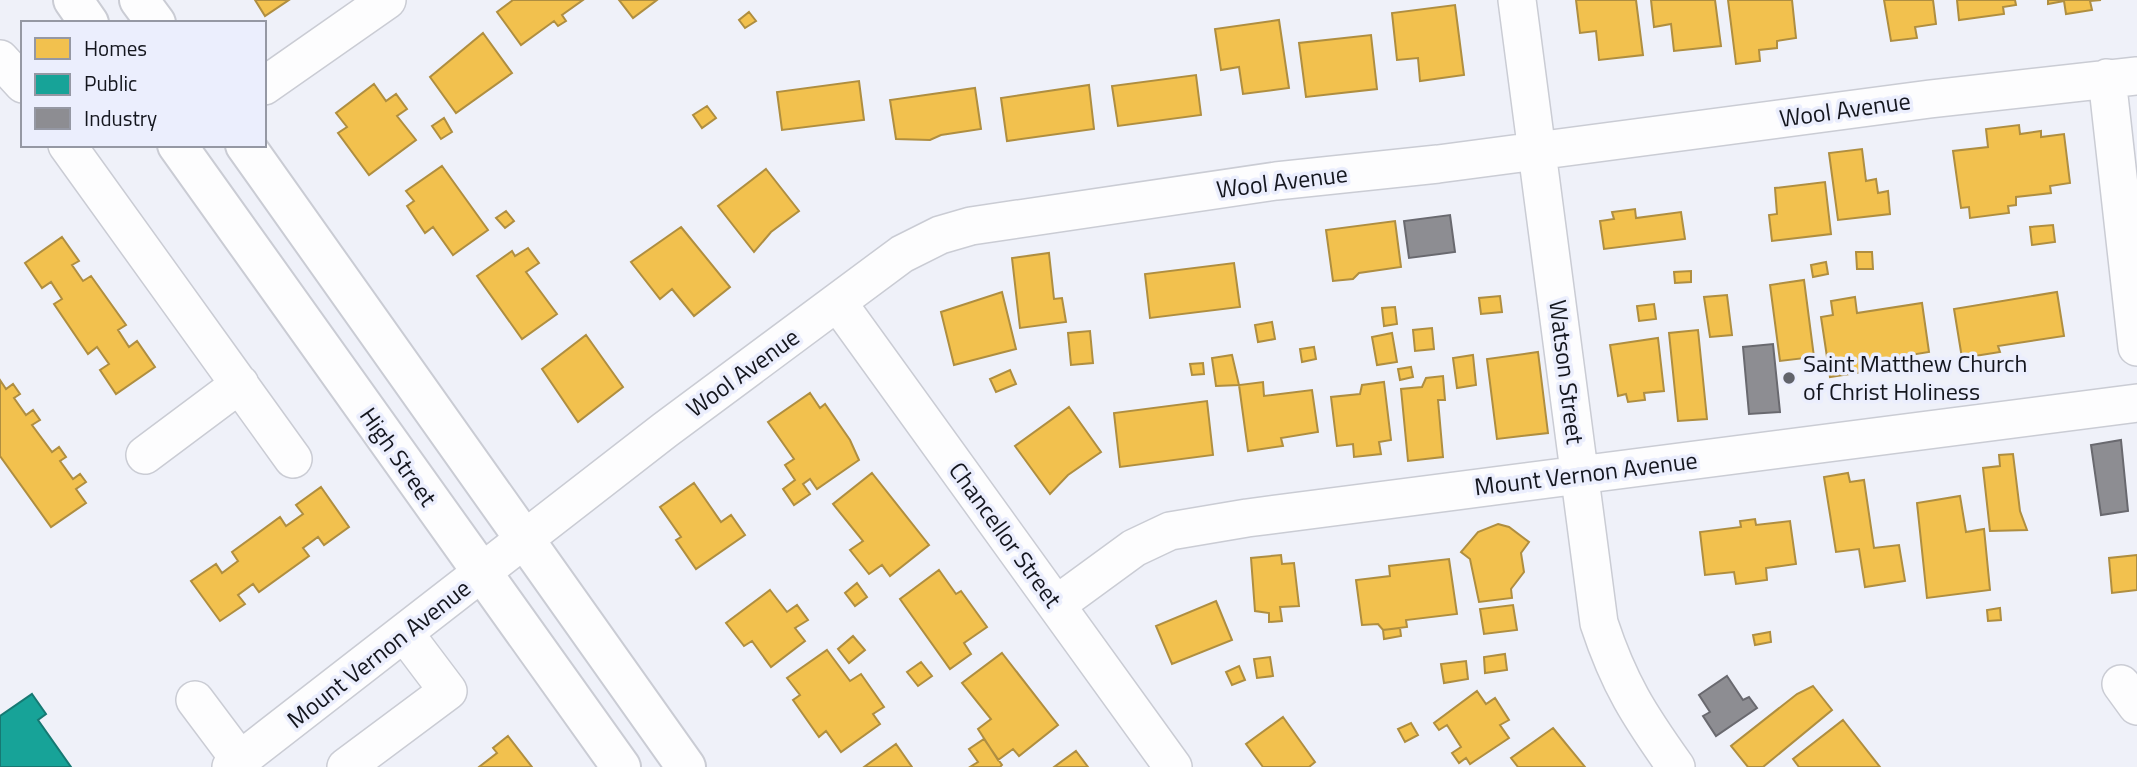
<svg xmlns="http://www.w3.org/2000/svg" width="2137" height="767" font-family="'Titillium Web',sans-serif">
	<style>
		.homes { fill: #f2c14e; stroke: #af8e40; stroke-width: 2 }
		.public { fill: #17a398; stroke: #167973; stroke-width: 2 }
		.industry { fill: #8d8d92; stroke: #69696f; stroke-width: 2 }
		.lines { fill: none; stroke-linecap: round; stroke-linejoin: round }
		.minor-casing { stroke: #caccd4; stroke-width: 40 }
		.major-casing { stroke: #caccd4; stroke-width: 42 }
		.minor { stroke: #fdfdfe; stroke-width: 37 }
		.major { stroke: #fdfdfe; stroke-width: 38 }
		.poi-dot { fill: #61636b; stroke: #ebeefd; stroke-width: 2.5 }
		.labels { text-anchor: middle; stroke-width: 7; stroke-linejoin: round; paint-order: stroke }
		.street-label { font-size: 24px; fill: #14161e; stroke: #ebeefd }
		.poi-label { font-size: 24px; fill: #14161e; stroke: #ebeefd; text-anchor: start }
	</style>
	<rect width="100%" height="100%" fill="#eff1f9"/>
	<path class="homes" d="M255 0H289L265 16Z
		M513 0H583L562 15 566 21 558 26 554 21 521 45 497 12Z
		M619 0H657L633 18Z
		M1576 0H1636L1643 55 1599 60 1596 31 1580 33Z
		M1651 0H1715L1721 46 1674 51 1671 24 1654 27Z
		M1728 0H1792L1796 38 1777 41V48L1759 50 1760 61 1736 64Z
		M1884 0H1933L1936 24 1915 27 1917 38 1891 41Z
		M1957 0H2015L2016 5 2003 7 2004 14 1959 20Z
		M2048 0H2101L2090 1 2092 10 2066 14 2064 1 2048 4Z
		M1455 5 1464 75 1420 81 1418 58 1397 60 1392 13Z
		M749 12 756 21 745 28 739 20Z
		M1279 20 1289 88 1243 94 1239 67 1221 70 1215 29Z
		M483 33 512 73 456 113 430 77Z
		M1371 35 1377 89 1306 97 1299 43Z
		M1196 75 1201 115 1118 126 1112 86Z
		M859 81 864 120 782 130 777 92Z
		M374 84 386 101 396 94 407 109 397 116 416 140 369 175 338 133 347 127 336 113Z
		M1089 85 1094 129 1007 141 1001 98Z
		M975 88 981 129 941 135 930 140 896 139 890 100Z
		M707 106 716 118 702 128 693 115Z
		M444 118 452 132 441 139 432 126Z
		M2019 125 2020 134 2041 131V137L2064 134 2070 183 2050 186 2051 193 2016 197V205L2008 206 2009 213 1970 218 1969 207 1961 208 1953 151 1988 147 1986 129Z
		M1862 149 1866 181 1876 179 1878 193 1888 191 1890 214 1838 220 1829 153Z
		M442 166 488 230 453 255 433 227 425 233 407 206 414 201 406 191Z
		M766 169 799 211 771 232 754 252 718 206Z
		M1825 182 1831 234 1772 241 1769 215 1777 214 1775 188Z
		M1635 209 1636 218 1681 212 1685 239 1604 249 1600 221 1614 219 1612 212Z
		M506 211 514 221 505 228 496 218Z
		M1395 221 1401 267 1359 273 1353 279 1333 281 1326 230Z
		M2053 225 2055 242 2032 245 2030 227Z
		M681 227 730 287 694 316 672 289 660 299 631 262Z
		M62 237 79 261 72 265 83 281 91 276 126 325 118 330 129 347 137 341 155 367 116 394 100 370 109 364 97 347 88 354 54 304 62 299 51 282 42 288 25 263Z
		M528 248 539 263 526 272 557 314 522 339 477 276 512 251 515 256Z
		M1856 252H1872L1873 269H1857Z
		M1049 253 1054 299 1062 298 1066 322 1020 328 1012 258Z
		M1826 262 1828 274 1813 277 1811 265Z
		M1234 263 1240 307 1150 318 1145 274Z
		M1691 271V282L1675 283 1674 272Z
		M1804 280 1814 357 1780 361 1770 285Z
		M1002 292 1016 349 954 365 941 312Z
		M2057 292 2064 336 1998 346 2000 352 1962 358 1954 309Z
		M1727 295 1732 335 1710 337 1704 297Z
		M1500 296 1502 312 1481 314 1479 298Z
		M1855 297 1857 313 1922 303 1929 352 1867 362 1869 371 1830 377 1821 317 1833 315 1831 301Z
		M1654 304 1656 319 1639 321 1637 306Z
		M1395 307 1397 324 1384 326 1382 308Z
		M1272 322 1275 339 1258 342 1255 325Z
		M1432 328 1434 349 1415 351 1413 330Z
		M1698 330 1707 419 1678 421 1669 333Z
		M1090 331 1093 363 1071 365 1068 333Z
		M1392 333 1397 362 1377 365 1372 337Z
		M586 335 623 387 578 422 542 369Z
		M1658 338 1664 391 1644 393 1645 400 1628 402 1626 394 1618 396 1610 345Z
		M1314 347 1316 359 1302 362 1300 349Z
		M1538 352 1548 433 1497 439 1487 359Z
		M1232 355 1239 385 1216 386 1212 358Z
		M1473 355 1476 385 1457 388 1453 358Z
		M1203 363 1204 374 1192 375 1190 364Z
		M1411 367 1413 377 1400 380 1398 369Z
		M1010 370 1016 384 996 392 990 379Z
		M1443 376 1445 400H1438L1443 457 1408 461 1401 389 1422 387 1426 378Z
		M0 380 6 389 13 384 20 394 14 398 26 415 33 410 40 420 32 425 52 452 59 447 66 457 60 461 73 479 80 474 86 482 76 489 86 503 51 527 0 456Z
		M1263 382 1264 396 1312 390 1318 432 1281 438 1283 446 1248 451 1239 385Z
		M1384 382 1391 440 1379 442 1381 454 1354 457 1353 444 1337 446 1331 397 1360 394 1362 385Z
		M810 393 820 408 825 404 850 440 859 460 817 489 810 479 803 484 810 494 794 505 783 489 795 480 785 465 794 459 768 422Z
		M1207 401 1213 455 1120 467 1114 413Z
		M1069 407 1101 452 1068 475 1050 494 1015 446Z
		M2013 454 2020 511 2027 530 1990 531 1983 468 2000 466 1999 455Z
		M872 473 929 545 890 576 882 565 869 574 850 550 863 541 833 504Z
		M1848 473 1850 482 1864 480 1874 548 1899 545 1905 581 1865 587 1859 549 1836 552 1824 477Z
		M694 483 721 522 731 515 745 535 696 569 676 540 681 537 660 507Z
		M321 487 349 527 324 545 318 537 303 548 309 556 259 592 253 584 238 595 245 604 220 621 191 581 216 564 222 573 238 561 232 552 280 517 286 526 303 514 296 505Z
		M1960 496 1966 532 1984 529 1990 590 1927 598 1917 503Z
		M1755 519 1756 525 1790 521 1796 564 1766 568 1767 580 1736 584 1734 572 1705 575 1700 532 1741 527 1740 521Z
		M1498 524 1509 527 1529 542 1521 553 1524 572 1511 589 1512 598 1479 602 1470 559 1461 552 1478 532Z
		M1281 555 1282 564 1294 563 1299 606 1280 607 1282 621 1269 622V613L1255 611 1251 558Z
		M2137 555V590L2112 593 2109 558Z
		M1449 559 1457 614 1406 620 1407 627 1383 630 1378 624 1362 625 1356 580 1390 576 1389 566Z
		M939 570 956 594 961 591 987 627 964 643 971 654 950 669 900 599Z
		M857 583 867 597 855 606 845 593Z
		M770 590 787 612 797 605 808 620 795 628 805 641 771 667 752 641 744 646 726 623Z
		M1216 601 1232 640 1172 664 1156 626Z
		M1513 605 1517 630 1484 634 1480 609Z
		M2000 608 2001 620 1988 621 1987 610Z
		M1400 628 1401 636 1384 639 1383 630Z
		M1770 632 1771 642 1755 645 1753 635Z
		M853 636 865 650 849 663 838 649Z
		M827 650 850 681 861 674 884 707 873 714 880 724 841 752 826 731 819 737 793 700 800 695 787 678Z
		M1002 653 1058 725 1019 756 1013 749 998 760 978 729 991 719 962 683Z
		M1505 654 1507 670 1485 673 1484 657Z
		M1270 657 1273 676 1257 678 1254 659Z
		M1466 661 1468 679 1444 683 1441 664Z
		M921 662 932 676 918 686 907 672Z
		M1239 666 1245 680 1232 685 1226 672Z
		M1813 686 1832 710 1763 767H1748L1731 746 1797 694Z
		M1477 691 1486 704 1495 698 1509 720 1500 725 1509 738 1470 764 1466 758 1459 763 1452 753 1461 747 1447 725 1439 730 1434 723Z
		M1283 717 1315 762 1309 767H1263L1246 744Z
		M1843 720 1880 767H1799L1793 759Z
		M1411 723 1418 735 1405 742 1398 729Z
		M1553 728 1585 767H1518L1511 758Z
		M508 736 532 767H479L497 753 493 748Z
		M984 739 1002 765 1000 767H970L978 762 969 749Z
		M896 744 912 767H864Z
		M1076 751 1088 767H1054Z"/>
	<path class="public" d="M32 694 46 714 38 720 71 767H0V716Z"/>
	<path class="industry" d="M1450 215 1455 252 1409 258 1404 221Z
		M1773 344 1780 412 1749 414 1743 347Z
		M2121 440 2128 511 2101 515 2091 445Z
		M1727 676 1743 700 1749 697 1757 708 1716 736 1703 716 1710 712 1699 695Z"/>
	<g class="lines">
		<g class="minor-casing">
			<path id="minor" d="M1517 0 1599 623C1619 684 1639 715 1676 767
				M0 59 23 84
				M2107 78 2137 347
				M264 86 387 0
				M67 145 293 459
				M838 303 1173 767
				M145 455 240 384
				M1056 605 1134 548 1170 531 1247 518 2137 403
				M2121 684 2137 706
				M195 700 240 760
				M231 767 665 430 902 254 940 235 971 226 1276 181 1438 164 1930 99 2137 76
				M346 767 448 691 405 634"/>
		</g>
		<g class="major-casing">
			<path id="major" d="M73 0 89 23
				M139 0 156 23
				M177 145 621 767
				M245 145 686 767"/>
		</g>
		<use href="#minor" class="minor"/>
		<use href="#major" class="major"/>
	</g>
	<circle class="poi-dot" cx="1789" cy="378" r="7"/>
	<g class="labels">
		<g class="street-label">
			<text transform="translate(1845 110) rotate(-8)" y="8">Wool Avenue</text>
			<text transform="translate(1282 182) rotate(-7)" y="8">Wool Avenue</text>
			<text transform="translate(1566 372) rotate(83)" y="8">Watson Street</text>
			<text transform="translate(743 373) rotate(-36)" y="8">Wool Avenue</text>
			<text transform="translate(398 457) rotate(55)" y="8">High Street</text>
			<text transform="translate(1586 474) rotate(-7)" y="8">Mount Vernon Avenue</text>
			<text transform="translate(1005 535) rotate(54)" y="8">Chancellor Street</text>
			<text transform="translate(379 654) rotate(-38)" y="8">Mount Vernon Avenue</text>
		</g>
		<g class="poi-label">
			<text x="1803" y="372">Saint Matthew Church<tspan x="1803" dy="28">of Christ Holiness</tspan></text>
		</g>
	</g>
	<rect x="21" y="21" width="245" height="126" fill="#ebeefd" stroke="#9598a4" stroke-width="2"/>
	<rect x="35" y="38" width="35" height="21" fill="#f2c14e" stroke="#9598a4" stroke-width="2"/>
	<text x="84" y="56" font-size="21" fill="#14161e">Homes</text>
	<rect x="35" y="74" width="35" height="21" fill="#17a398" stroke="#9598a4" stroke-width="2"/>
	<text x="84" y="91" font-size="21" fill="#14161e">Public</text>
	<rect x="35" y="108" width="35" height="21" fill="#8d8d92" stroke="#9598a4" stroke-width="2"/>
	<text x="84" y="126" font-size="21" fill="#14161e">Industry</text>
</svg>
